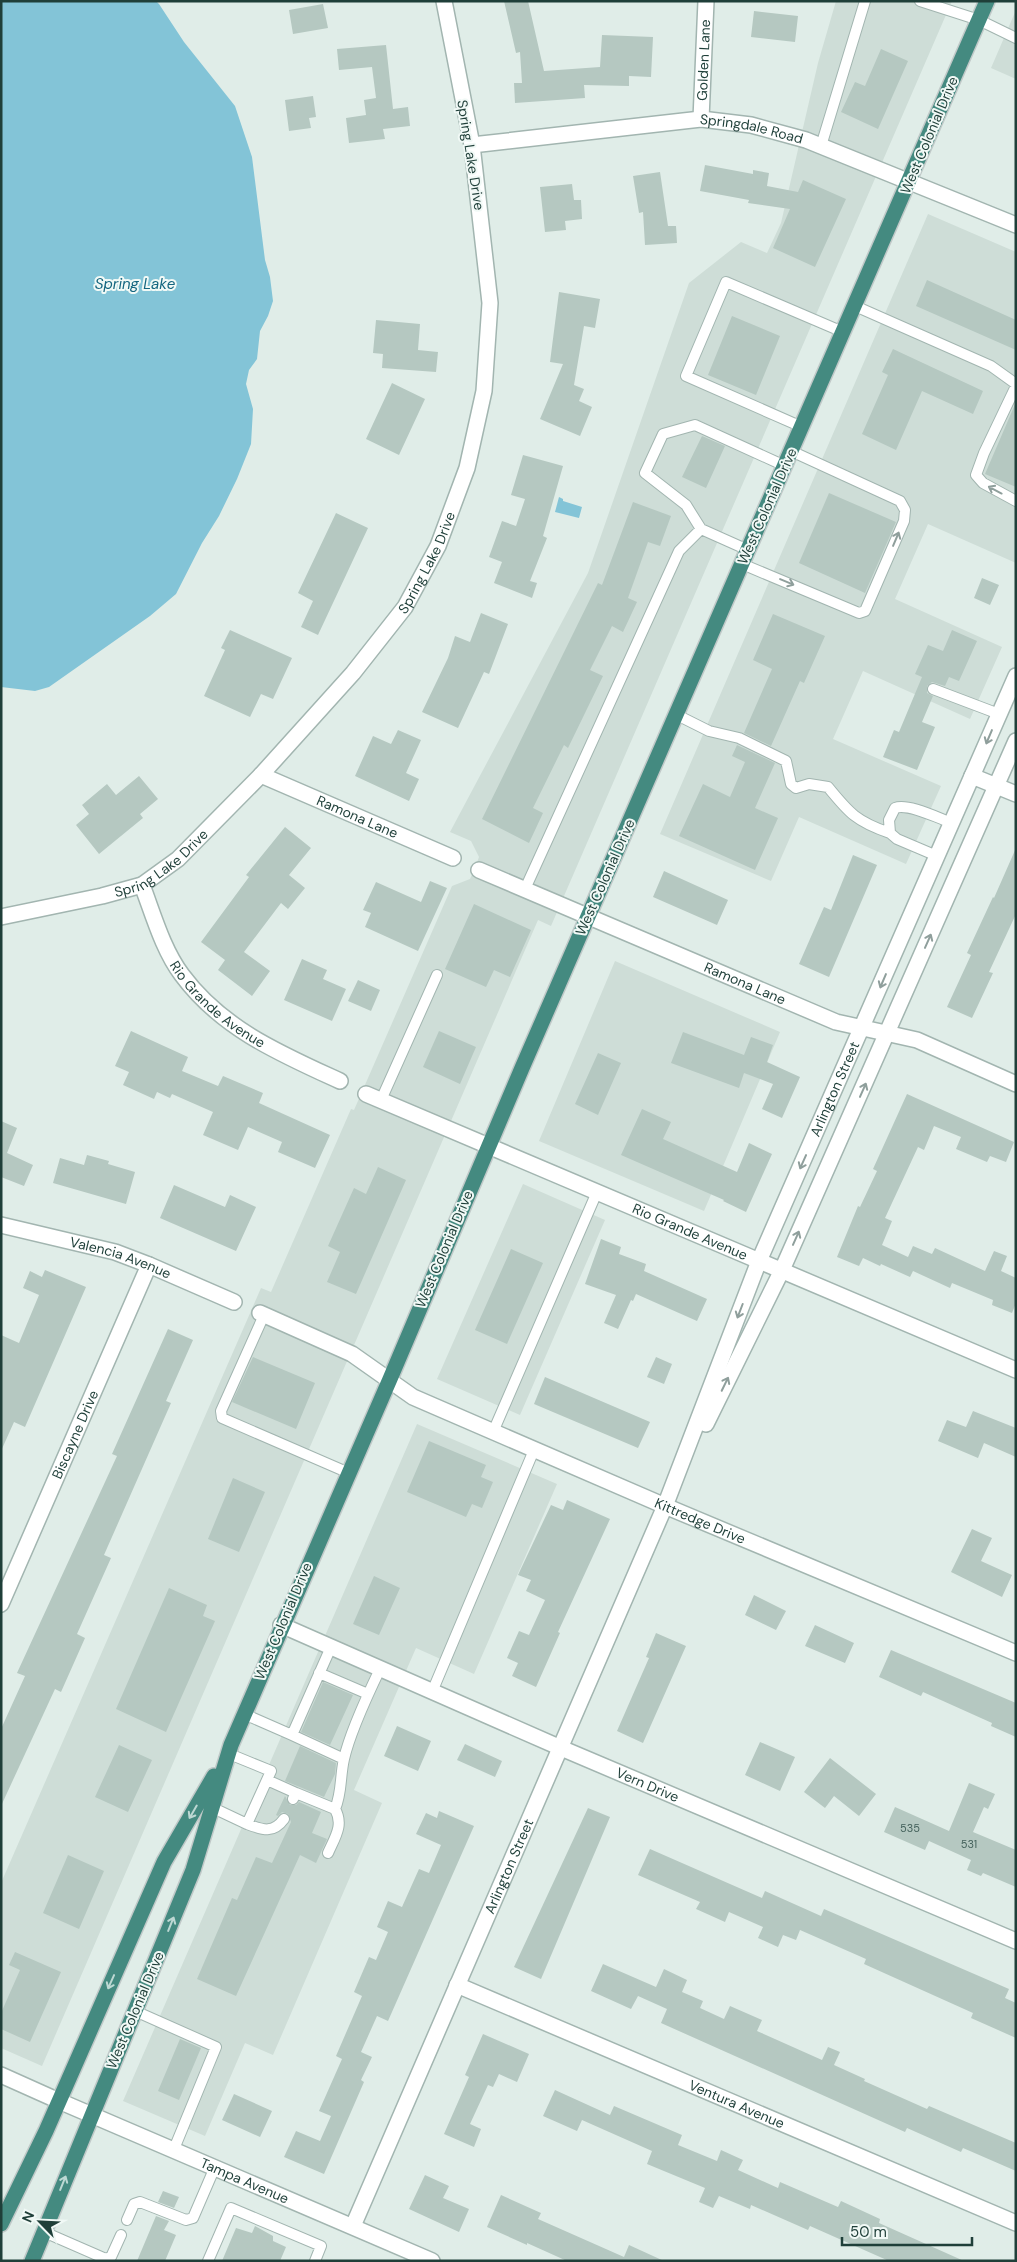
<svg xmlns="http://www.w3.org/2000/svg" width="1017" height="2262" font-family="'DM Sans',sans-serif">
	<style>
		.built { fill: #ceddd7 }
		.water { fill: #83c4d7 }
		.building { fill: #b5c8c1 }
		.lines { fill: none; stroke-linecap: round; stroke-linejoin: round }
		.service-casing { stroke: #a2b5b0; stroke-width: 12 }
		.minor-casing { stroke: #a2b5b0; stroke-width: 18 }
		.tertiary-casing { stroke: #a2b5b0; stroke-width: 18 }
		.trunk-casing { stroke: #c0c9c8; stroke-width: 18 }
		.service { stroke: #fff; stroke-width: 10 }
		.minor { stroke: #fff; stroke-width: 15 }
		.tertiary { stroke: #fff; stroke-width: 15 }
		.trunk { stroke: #448a80; stroke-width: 15 }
		.oneway { stroke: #8f9f9c }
		.oneway2 { stroke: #bdd8d3 }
		.labels { text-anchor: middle; stroke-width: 4; stroke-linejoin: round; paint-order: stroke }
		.number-label { font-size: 11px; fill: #44615b }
		.street-label { font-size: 14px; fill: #1f3f39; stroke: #f1f9f6 }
		.water-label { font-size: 15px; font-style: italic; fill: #146680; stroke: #f1f9f6 }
	</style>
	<rect width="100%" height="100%" fill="#e0ede8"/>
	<path class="built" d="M836 1H952L551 926 538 920 42 2066 1 2048V1883L261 1288 271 1292 351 1109 354 1110 452 886 470 879 475 868 479 857 471 841 450 832 588 573 689 283 741 242 767 253 781 223 818 63Z
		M1016 10V79L991 68Z
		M928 214 1016 252V563L928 524 895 599 1002 647 970 719 863 671 833 739 941 786 906 864 799 817 771 881 660 834Z
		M615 961 780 1032 704 1211 539 1141Z
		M523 1184 605 1220 520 1415 437 1379Z
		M417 1424 557 1484 474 1674 416 1648 354 1790 382 1803 273 2055 245 2043 205 2136 123 2101Z"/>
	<path class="water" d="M1 1H156L159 4 184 42 235 106 252 157 265 260 270 277 273 301 268 316 260 331 257 359 249 370 246 384 253 409 251 444 237 479 219 516 202 543 176 594 150 616 49 687 35 691 1 687Z
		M559 497 563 499V501L582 507 579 518 555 512Z"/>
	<path class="building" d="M504 1H528L544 71 600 67 602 35 653 37 651 77 629 76V86L584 85 585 98 515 103 514 83H522L520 52 516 53Z
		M323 4 328 28 293 34 289 10Z
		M754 11 798 16 795 42 751 37Z
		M386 45 393 109 408 107 410 126 383 129 385 139 349 143 346 118 366 115 364 100 376 98 372 67 339 70 337 49Z
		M881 49 908 61 878 129 841 112 855 82 865 86Z
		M313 96 316 117 309 118 311 128 289 131 285 100Z
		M705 165 753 174V170L769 173 767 186 798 192 803 180 846 199 815 267 773 248 790 209 748 203 749 200 700 191Z
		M660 172 668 226H676L677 243 645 245 643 212 639 213 633 176Z
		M572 184 574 200H581L582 219 565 221 566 230 545 232 540 187Z
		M927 280 1016 320V350L916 306Z
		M559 292 600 299 595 328 584 326 574 385 584 389 579 401 592 407 580 436 540 419 563 364 550 362Z
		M732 316 780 336 756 395 708 375Z
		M376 320 420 324 418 350 438 352 436 372 382 368 383 354 373 353Z
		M893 349 983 391 973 414 922 391 896 450 862 434 888 375 882 372Z
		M392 383 425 399 399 455 366 439Z
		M1016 402V487L985 474Z
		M702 436 725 446 706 488 682 477Z
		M523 455 563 466 543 536 547 538 530 581 537 583 532 598 494 583 502 562 489 557 502 521 516 526 525 499 511 495Z
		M829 493 896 522 865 593 799 563Z
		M633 502 671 516 660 546 648 542 628 598 637 602 623 632 612 626 590 670 603 676 568 748 564 745 533 808 543 813 529 843 482 819 598 583 602 585Z
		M336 513 368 528 318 635 301 627 313 601 298 593Z
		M982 578 999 585 990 605 974 598Z
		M481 613 508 624 489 674 484 672 458 728 422 712 448 658 455 636 470 642Z
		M773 614 825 636 804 683 800 681 771 746 744 733 772 669 753 660Z
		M230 630 292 658 273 699 261 694 250 717 204 696 225 650 221 648Z
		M952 630 977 641 959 681 949 677 945 686 932 682 927 686V693L933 696 922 722 935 727 917 770 883 757 894 730 899 732 922 677 915 674 928 645 943 651Z
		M398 730 421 740 406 773 419 779 409 801 355 776 373 736 391 744Z
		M737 745 775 763 755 808 778 818 755 870 679 836 703 784 730 797 745 762 732 756Z
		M139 776 158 799 140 814 143 818 99 854 76 825 89 814 82 805 107 784 116 795Z
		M285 827 311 848 289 875 305 888 288 909 281 903 244 952 270 971 252 996 218 970 225 960 201 942 249 877 246 875Z
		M1016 848V914L989 972 993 973 972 1018 947 1007 971 955 967 953 993 897 994 898Z
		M853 855 877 865 829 977 799 964 824 907 831 910Z
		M664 871 728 900 717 925 653 897Z
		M430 881 447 888 418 951 365 927 371 913 363 910 376 882 421 902Z
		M474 904 531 930 510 977 494 970 486 987 445 969Z
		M302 959 327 970 323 979 346 989 332 1021 284 1000Z
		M358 980 380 990 371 1011 348 1001Z
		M131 1031 188 1057 182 1071 218 1086 223 1076 263 1093 259 1103 330 1135 315 1168 278 1152 282 1142 248 1127 238 1150 203 1135 213 1112 172 1094 170 1098 157 1092 154 1099 123 1085 129 1072 115 1066Z
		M439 1031 476 1047 460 1084 423 1067Z
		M683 1032 744 1055 751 1037 773 1045 767 1062 800 1077 782 1118 762 1109 773 1084 744 1073 739 1088 671 1063Z
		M598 1053 621 1063 598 1115 575 1104Z
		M907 1094 1014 1142 1006 1162 990 1156 987 1162 956 1149 961 1137 934 1126 924 1150 918 1147 885 1218 892 1221 882 1245 908 1257 913 1246 932 1254 935 1248 985 1271 994 1251 1007 1256 1001 1271 1016 1278V1303L1012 1313 992 1305 993 1300 952 1283 950 1288 913 1271 910 1277 881 1264 880 1266 863 1258 859 1266 837 1257 858 1206 860 1207 877 1171 873 1169Z
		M642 1109 671 1122 663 1139 737 1172 749 1143 772 1154 746 1212 723 1201 724 1200 621 1155Z
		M1 1121 17 1128 7 1153 33 1165 24 1186 1 1177Z
		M87 1155 109 1161 108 1164 135 1172 126 1204 53 1183 60 1158 84 1165Z
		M378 1167 406 1180 356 1294 327 1282 340 1252 328 1246 354 1188 366 1194Z
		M174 1185 225 1207 230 1195 256 1207 236 1251 160 1218Z
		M601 1239 621 1247 619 1254 646 1264 644 1271 707 1299 697 1321 636 1294 633 1301 631 1300 618 1329 604 1323 616 1295 585 1284Z
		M511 1249 543 1263 507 1344 475 1330Z
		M45 1270 86 1287 25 1427 14 1422 1 1451V1335L19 1343 39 1295 23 1288 30 1271 42 1277Z
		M168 1329 193 1340 166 1401 171 1403 104 1555 111 1558 77 1634 85 1638 61 1692 55 1689 1 1806V1729L25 1676 17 1673 117 1456 112 1454Z
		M253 1357 315 1383 296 1429 232 1402Z
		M656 1357 672 1364 664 1384 647 1377Z
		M545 1377 650 1422 638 1448 534 1404Z
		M973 1411 1016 1428V1457L984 1443 978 1458 938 1441 947 1420 966 1427Z
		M429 1441 486 1465 481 1477 493 1482 482 1508 472 1504 466 1517 407 1492Z
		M233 1478 265 1492 239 1552 208 1539Z
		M567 1500 610 1519 558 1632 560 1633 536 1687 512 1676 518 1663 507 1658 519 1631 529 1635 545 1600 526 1591 531 1580 518 1575 551 1505 563 1510Z
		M972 1529 992 1538 981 1561 1012 1575 1002 1597 951 1572Z
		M374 1576 400 1588 379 1635 353 1624Z
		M169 1588 207 1605 203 1616 215 1621 166 1732 116 1709Z
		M754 1595 786 1611 776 1630 745 1615Z
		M815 1625 854 1643 845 1663 805 1646Z
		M656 1633 686 1646 643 1743 617 1731 649 1658 646 1657Z
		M891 1650 1016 1703V1737L991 1726 992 1723 923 1692 921 1696 879 1677Z
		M323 1682 353 1695 330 1745 301 1732Z
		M397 1726 431 1741 418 1771 384 1756Z
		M760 1742 795 1757 780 1791 745 1775Z
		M465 1744 502 1761 495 1777 457 1760Z
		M119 1745 152 1760 128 1812 95 1797Z
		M300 1746 336 1763 335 1774 324 1797 285 1781Z
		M830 1758 876 1794 859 1816 834 1796 825 1808 804 1792Z
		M969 1783 995 1794 988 1809 984 1807 973 1832 1016 1850V1887L983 1873 981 1876 967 1870 971 1860 929 1841 925 1850 884 1832 895 1807 949 1831Z
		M285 1796 290 1805H296L299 1802 321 1812 312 1833 327 1839 316 1863 300 1855 236 1996 197 1979 232 1898 237 1900 256 1857 272 1863 291 1822 288 1814 282 1812 278 1816 276 1815Z
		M588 1808 610 1817 541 1979 514 1967Z
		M439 1811 474 1826 388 2021 377 2016 361 2052 372 2057 361 2080 364 2082 324 2174 284 2157 296 2131 320 2141 331 2116 319 2111 342 2059 336 2056 362 1996 354 1992 369 1957 376 1960 388 1932 377 1927 388 1901 402 1907 419 1869 429 1873 441 1845 416 1834 426 1813 437 1818Z
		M650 1849 762 1898 765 1891 821 1916 824 1909 1009 1989 1005 1998 1016 2003V2038L971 2018 973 2013 864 1964 866 1959 800 1930 796 1940 783 1935 778 1947 758 1938 763 1927 729 1912 725 1922 696 1909 700 1902 638 1875Z
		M68 1855 104 1871 79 1929 43 1913Z
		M15 1952 61 1972 30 2042 1 2029V2013L20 1970 9 1965Z
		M603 1964 656 1987 664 1969 687 1980 682 1992 703 2001 700 2008 724 2019 730 2006 762 2020 757 2031 822 2060 828 2047 840 2052 834 2065 865 2079 864 2081 927 2109 929 2106 1016 2143V2171L963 2148 961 2152 907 2128 905 2132 661 2023 667 2009 638 1996 631 2009 591 1991Z
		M483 2034 529 2054 517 2082 499 2074 493 2087 488 2085 470 2124 481 2129 474 2147 444 2134 469 2077 465 2075Z
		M180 2039 201 2048 179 2100 158 2091Z
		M555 2090 610 2115 614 2106 682 2135 678 2145 717 2161 721 2150 743 2160 738 2170 778 2188 780 2182 838 2207 841 2201 880 2219 879 2223 964 2261H889L810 2226 808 2230 751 2205 750 2209 719 2196 713 2208 699 2202 705 2188 647 2164 652 2151 582 2120 577 2131 543 2116Z
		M234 2094 272 2111 260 2137 222 2120Z
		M425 2175 449 2186 443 2198 469 2209 459 2232 409 2209Z
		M163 2191 179 2197 174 2208 158 2202Z
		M501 2195 541 2213 538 2219 624 2257 629 2245 664 2261H567L527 2243V2245L487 2227Z
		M156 2216 169 2221 164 2230 176 2235 165 2261H137Z
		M255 2226 273 2236V2241L286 2247 280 2261H222L236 2228 252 2233Z"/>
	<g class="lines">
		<g class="service-casing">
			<path id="service" d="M920 1 979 20 1016 38
				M821 146 865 1
				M855 306 991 366 1016 384
				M1016 386 984 453 976 475 983 483 1016 501
				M802 427 686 376 726 282 843 332
				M701 529 686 505 645 473 663 434 695 425 785 466
				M742 564 859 613 865 611 904 521 905 510 900 501 791 451
				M933 689 999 714
				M677 715 709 731 739 738 786 761 791 784 796 788 809 784 828 787C849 813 857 822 890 833
				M937 856 897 839 890 833 889 820 895 808C908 803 938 818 952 823
				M525 889 679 551 701 529 748 550
				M381 1100 437 975
				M264 1315 221 1411 222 1418 349 1473
				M493 1432 597 1192
				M319 1673 368 1694
				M432 1692 534 1450
				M244 1714 292 1735 331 1647
				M292 1735 344 1759
				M227 1753 271 1771 247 1824C263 1830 273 1834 284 1819
				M267 1780 296 1793
				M293 1799 296 1793 335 1809C342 1793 340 1776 344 1759 350 1732 368 1694 380 1669
				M211 1807 247 1824
				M328 1853C335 1837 344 1825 335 1809
				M135 2011 216 2047 174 2149
				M127 2220 134 2204 140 2202 186 2220 193 2218 215 2167
				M44 2232 106 2259 111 2257 121 2235
				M208 2261 231 2208 321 2246 315 2261"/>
		</g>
		<g class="minor-casing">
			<g id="minor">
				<path id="s1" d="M701 119 706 1"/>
				<path id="s2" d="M472 145 701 119 751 125 806 140 1016 225"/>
				<path id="s3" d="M261 775 453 858"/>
				<path d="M972 776 1016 794"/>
				<path id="s4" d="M479 870 836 1022 917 1040 1016 1084"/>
				<path id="s5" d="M142 885C153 914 163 950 182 975 222 1029 281 1054 340 1081"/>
				<path id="s6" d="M1 917 102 896 142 885 178 859 261 775 353 673 405 607 438 546 467 468 484 391 490 303 472 145 444 1"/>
				<path id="s7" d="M366 1094 1016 1370"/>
				<path id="s8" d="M1 1225 115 1252 149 1265 234 1302"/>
				<path id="s9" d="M260 1313 352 1354 413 1397 665 1506 1016 1653"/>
				<path d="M706 1424 782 1270 1016 741"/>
				<path id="s10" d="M1 1604 149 1265"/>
				<path id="s11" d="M281 1625 561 1748 1016 1941"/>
				<path id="s12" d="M457 1985 1016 2223"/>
				<path d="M1 2075 59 2101"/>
				<path id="s13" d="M353 2226 665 1506 759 1261 1016 676"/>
			</g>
		</g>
		<g class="tertiary-casing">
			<g id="tertiary">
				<path id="s14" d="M59 2101 432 2261"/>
			</g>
		</g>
		<g class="trunk-casing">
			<path id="trunk" d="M1 2224 46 2131 164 1862 214 1776
				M32 2261 193 1870 231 1745 390 1379 522 1068 987 1"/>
		</g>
		<use href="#service" class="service"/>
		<use href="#minor" class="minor"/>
		<use href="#tertiary" class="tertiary"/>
		<use href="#trunk" class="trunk"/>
	</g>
	<defs><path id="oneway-shaft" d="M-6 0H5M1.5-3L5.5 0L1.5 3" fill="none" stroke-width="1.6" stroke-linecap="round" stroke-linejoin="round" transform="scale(1.25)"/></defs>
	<g class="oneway">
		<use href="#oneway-shaft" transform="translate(995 490) rotate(-152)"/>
		<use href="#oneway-shaft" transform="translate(896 539) rotate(-67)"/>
		<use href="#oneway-shaft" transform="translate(787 582) rotate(23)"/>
		<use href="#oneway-shaft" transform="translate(989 737) rotate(113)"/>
		<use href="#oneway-shaft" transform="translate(928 941) rotate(-66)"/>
		<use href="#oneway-shaft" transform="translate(883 981) rotate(113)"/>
		<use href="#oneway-shaft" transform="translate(863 1090) rotate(-66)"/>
		<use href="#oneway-shaft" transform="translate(803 1162) rotate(114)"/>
		<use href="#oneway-shaft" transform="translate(796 1238) rotate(-66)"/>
		<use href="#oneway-shaft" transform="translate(740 1311) rotate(111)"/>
		<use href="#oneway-shaft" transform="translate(725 1384) rotate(-64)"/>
	</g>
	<g class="oneway2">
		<use href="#oneway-shaft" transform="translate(193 1812) rotate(120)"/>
		<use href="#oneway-shaft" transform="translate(171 1924) rotate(-68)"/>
		<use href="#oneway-shaft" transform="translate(111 1982) rotate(114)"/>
		<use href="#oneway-shaft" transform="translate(63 2183) rotate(-68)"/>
	</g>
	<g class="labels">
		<g class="number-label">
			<text x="910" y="1832">535</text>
			<text x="969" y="1848">531</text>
		</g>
		<g class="street-label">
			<text dy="5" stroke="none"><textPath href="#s1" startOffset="59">Golden Lane</textPath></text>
			<text dy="5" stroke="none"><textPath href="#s2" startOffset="282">Springdale Road</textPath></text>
			<text transform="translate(929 135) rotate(-67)" y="5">West Colonial Drive</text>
			<text transform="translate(471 155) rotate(81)" y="5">Spring Lake Drive</text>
			<text transform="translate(767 506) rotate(-66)" y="5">West Colonial Drive</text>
			<text dy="5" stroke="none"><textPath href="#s6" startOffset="578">Spring Lake Drive</textPath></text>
			<text dy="5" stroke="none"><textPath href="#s3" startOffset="105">Ramona Lane</textPath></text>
			<text dy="5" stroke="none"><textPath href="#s6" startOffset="172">Spring Lake Drive</textPath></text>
			<text transform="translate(605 877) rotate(-66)" y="5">West Colonial Drive</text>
			<text dy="5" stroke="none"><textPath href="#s4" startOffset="289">Ramona Lane</textPath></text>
			<text dy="5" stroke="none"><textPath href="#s5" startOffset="145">Rio Grande Avenue</textPath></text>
			<text dy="5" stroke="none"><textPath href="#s13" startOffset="1235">Arlington Street</textPath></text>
			<text dy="5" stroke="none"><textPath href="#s7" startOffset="352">Rio Grande Avenue</textPath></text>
			<text transform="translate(444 1249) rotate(-67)" y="5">West Colonial Drive</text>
			<text dy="5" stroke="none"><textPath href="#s8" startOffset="124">Valencia Avenue</textPath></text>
			<text dy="5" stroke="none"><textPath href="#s10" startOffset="185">Biscayne Drive</textPath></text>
			<text dy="5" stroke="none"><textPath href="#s9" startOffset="488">Kittredge Drive</textPath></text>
			<text transform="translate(283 1621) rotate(-67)" y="5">West Colonial Drive</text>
			<text dy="5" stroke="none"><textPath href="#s11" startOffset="400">Vern Drive</textPath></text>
			<text dy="5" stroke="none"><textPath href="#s13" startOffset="392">Arlington Street</textPath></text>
			<text transform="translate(135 2010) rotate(-67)" y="5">West Colonial Drive</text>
			<text dy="5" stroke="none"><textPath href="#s12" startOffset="304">Ventura Avenue</textPath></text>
			<text dy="5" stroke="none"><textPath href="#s14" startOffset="202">Tampa Avenue</textPath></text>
		</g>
		<g class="water-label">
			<text x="135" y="289">Spring Lake</text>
		</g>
	</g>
	<rect width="1017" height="2262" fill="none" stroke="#1f3f39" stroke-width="5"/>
	<g transform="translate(40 2222) rotate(294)" stroke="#f1f9f6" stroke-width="4" paint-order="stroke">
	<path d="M0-4L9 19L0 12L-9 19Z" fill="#1f3f39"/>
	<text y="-8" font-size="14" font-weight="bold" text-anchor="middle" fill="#1f3f39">N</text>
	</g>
	<path d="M842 2237v8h130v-8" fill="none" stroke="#1f3f39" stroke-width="2.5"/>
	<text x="850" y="2237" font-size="15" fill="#1f3f39" stroke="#f1f9f6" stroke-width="4" paint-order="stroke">50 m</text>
</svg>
